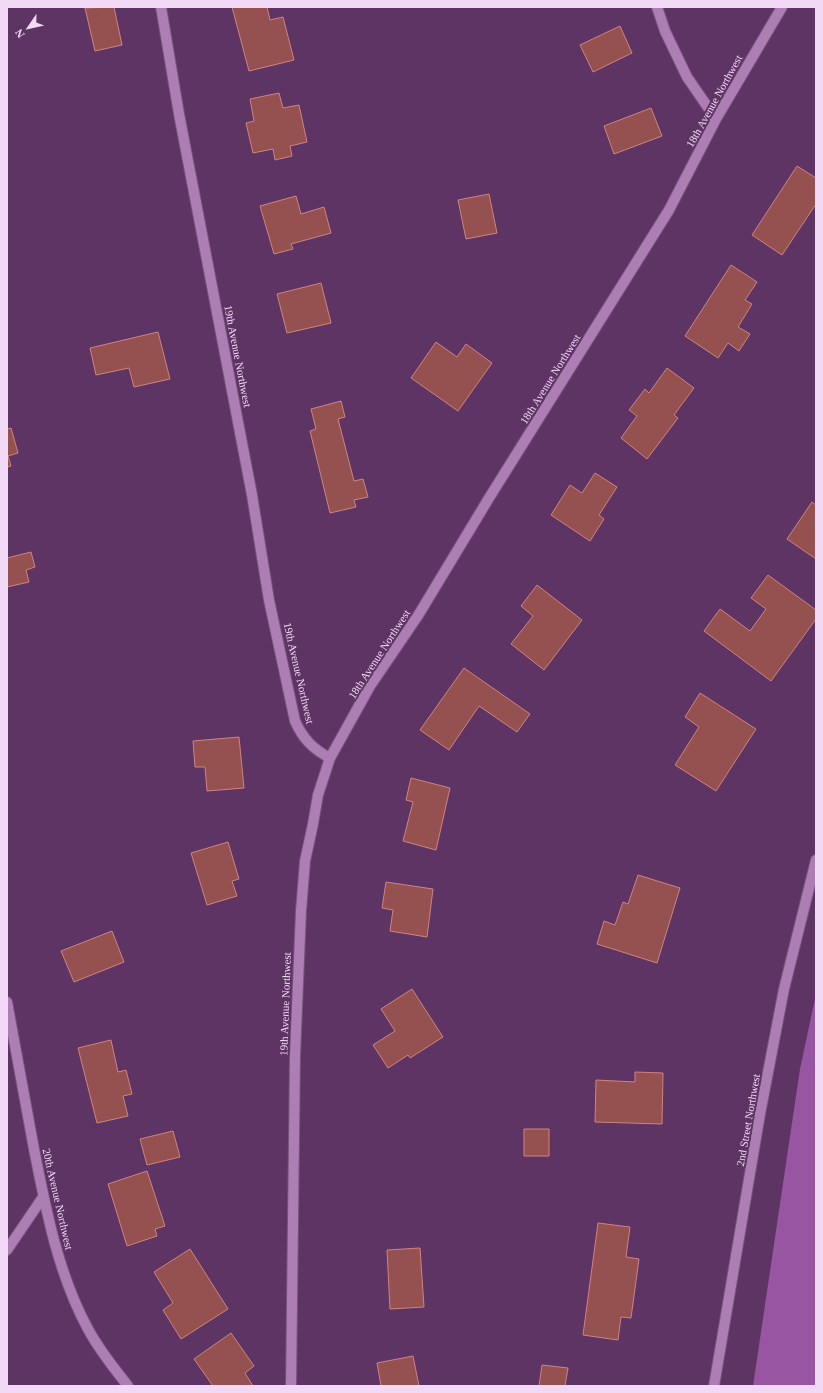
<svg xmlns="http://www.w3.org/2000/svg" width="823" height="1393" font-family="'Times New Roman',serif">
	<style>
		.green { fill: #9855a2 }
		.building { fill: #95514f; stroke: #cf8481 }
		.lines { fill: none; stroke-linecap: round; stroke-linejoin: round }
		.minor-casing { stroke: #77537c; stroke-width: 12 }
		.minor { stroke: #ac7eb3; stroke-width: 10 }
		.labels { text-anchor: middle; stroke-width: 4; stroke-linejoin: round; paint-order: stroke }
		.street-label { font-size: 11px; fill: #f2d9f6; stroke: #5e3464 }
	</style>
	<rect width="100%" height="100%" fill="#5e3464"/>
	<path class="green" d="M816 994V1386H753L800 1069Z"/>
	<path class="building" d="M114 7 122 45 95 51 85 8Z
		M232 7H267L270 20 283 17 294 60 249 71Z
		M620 26 632 53 593 72 580 45Z
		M279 93 283 108 299 105 307 142 290 146 292 156 275 160 273 149 253 153 246 123 254 121 250 99Z
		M651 108 662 136 614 154 604 126Z
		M797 166 816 178V204L782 255 752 235Z
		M489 194 497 233 466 239 458 200Z
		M296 196 301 214 324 207 331 233 291 244 293 249 274 254 260 206Z
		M731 265 757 282 745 300 752 304 738 327 750 334 739 351 728 343 718 358 685 336Z
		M321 283 331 323 287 333 277 294Z
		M158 332 170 379 134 387 129 368 96 375 90 348Z
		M436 342 457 357 466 344 492 363 458 411 411 378Z
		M667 368 694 388 674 415 678 418 647 459 621 438 637 416 629 410 645 389 649 393Z
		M341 401 345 417 338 419 354 481 363 479 368 497 354 500 356 507 330 513 310 431 316 429 311 409Z
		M11 428 18 453 8 456 11 466 7 467V429Z
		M595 473 617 487 599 515 604 519 590 541 551 515 570 485 582 493Z
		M812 502 816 505V559L787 539Z
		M31 552 35 567 26 570 29 582 7 587V558Z
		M768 575 816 610V619L771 681 704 631 720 609 750 631 766 609 751 598Z
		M537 585 582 620 544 670 511 644 533 616 521 606Z
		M464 668 530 714 517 732 479 706 449 750 420 730Z
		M700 693 756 729 716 791 675 765 699 727 685 717Z
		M239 737 244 788 207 791 205 767H195L193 741Z
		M411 778 450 788 436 850 403 841 413 802 406 800Z
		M228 842 239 879 232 881 237 896 207 905 191 853Z
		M638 875 680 888 657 963 597 944 604 921 615 925 623 902 628 904Z
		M386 882 433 889 427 937 390 931 393 910 382 908Z
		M112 931 124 962 74 982 61 951Z
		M412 989 443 1037 410 1058 408 1055 388 1068 373 1045 395 1031 381 1009Z
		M111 1040 118 1072 126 1070 132 1094 123 1096 128 1116 97 1123 78 1048Z
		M635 1072 663 1073 662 1124 595 1122 596 1080 635 1082Z
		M524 1129H549V1156H524Z
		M173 1131 180 1157 147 1165 140 1139Z
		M147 1171 165 1226 155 1229 157 1236 127 1246 108 1184Z
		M598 1223 630 1227 626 1257 639 1259 631 1318 621 1317 618 1340 583 1335Z
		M420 1248 424 1307 390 1309 387 1250Z
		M190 1249 228 1309 181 1339 163 1310 173 1303 154 1272Z
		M231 1333 254 1366 245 1373 253 1386H213L194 1359Z
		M413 1356 419 1386H381L377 1363Z
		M542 1365 568 1368 565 1386H539Z"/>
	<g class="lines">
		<g class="minor-casing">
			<path id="minor" d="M161 7 179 114 252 495 269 600 295 721C303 739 313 749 330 758
				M657 7 665 31 687 77 716 119
				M7 1002C16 1051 25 1100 34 1149 46 1210 58 1274 88 1329 99 1350 114 1368 128 1386
				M7 1250 43 1197
				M291 1386 295 1056 301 911 305 861 313 824 318 795 330 758 370 686 419 614 489 498 669 210 716 119 782 7
				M714 1386 760 1114 784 989 816 860"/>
		</g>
		<use href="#minor" class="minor"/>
	</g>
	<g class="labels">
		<g class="street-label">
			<text transform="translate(714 101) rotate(-61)" y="4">18th Avenue Northwest</text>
			<text transform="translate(238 356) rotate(79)" y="4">19th Avenue Northwest</text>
			<text transform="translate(550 379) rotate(-58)" y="4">18th Avenue Northwest</text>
			<text transform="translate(379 654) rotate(-57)" y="4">18th Avenue Northwest</text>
			<text transform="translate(299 673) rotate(77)" y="4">19th Avenue Northwest</text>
			<text transform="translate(285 1004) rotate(-88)" y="4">19th Avenue Northwest</text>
			<text transform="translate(748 1120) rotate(-80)" y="4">2nd Street Northwest</text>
			<text transform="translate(58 1199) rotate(77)" y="4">20th Avenue Northwest</text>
		</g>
	</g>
	<rect width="823" height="1393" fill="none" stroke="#f2d9f6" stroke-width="16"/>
	<g transform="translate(28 28) rotate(236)" stroke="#5e3464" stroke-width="3" paint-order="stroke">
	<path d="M0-3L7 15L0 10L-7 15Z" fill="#f2d9f6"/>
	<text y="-6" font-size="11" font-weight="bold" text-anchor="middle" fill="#f2d9f6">N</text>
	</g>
</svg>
